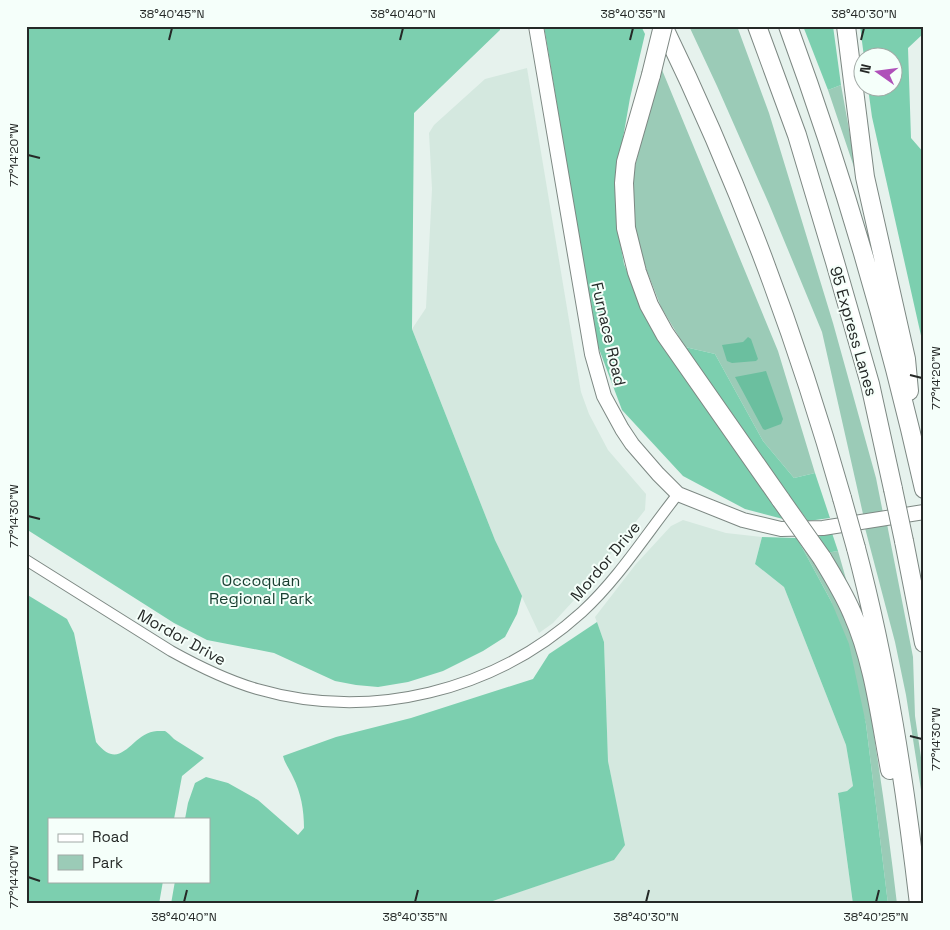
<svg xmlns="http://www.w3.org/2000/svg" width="950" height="930" font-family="'Space Grotesk',sans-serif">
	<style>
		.built { fill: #d4e8df }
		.green { fill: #9bcbb7 }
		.forest { fill: #7ccfaf }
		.water { fill: #6bbf9f }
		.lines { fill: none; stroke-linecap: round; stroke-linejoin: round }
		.street-casing { stroke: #7d8883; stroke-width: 12 }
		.secondary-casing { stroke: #7d8883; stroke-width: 16 }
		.highway-casing { stroke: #7d8883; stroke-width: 20 }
		.street { stroke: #fff; stroke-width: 10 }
		.secondary { stroke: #fff; stroke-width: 14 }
		.highway { stroke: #fff; stroke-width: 18 }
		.highway-bridge-casing { stroke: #7d8883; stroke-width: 20; stroke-linecap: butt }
		.highway-bridge { stroke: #fff; stroke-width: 18 }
		.ticks { fill: none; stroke: #252927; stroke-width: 2 }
		.labels { text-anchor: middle; stroke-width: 4; stroke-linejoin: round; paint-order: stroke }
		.street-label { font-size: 16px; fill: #252927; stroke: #f5fffa }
		.park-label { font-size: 16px; fill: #183e30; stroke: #f5fffa }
		.neatline { fill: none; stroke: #252927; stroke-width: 2 }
		.ticks-label { font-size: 12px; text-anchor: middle; fill: #252927 }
	</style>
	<rect width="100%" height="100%" fill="#e6f2ed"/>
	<path class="built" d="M527 68 581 392 589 414 608 450 646 494 645 510 575 599 553 623 539 633 495 540 412 329 426 308 432 189 429 133 434 125 485 79Z
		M683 520 726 533 762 537 755 564 784 587 846 745 853 786 847 791 838 794 853 904H484L613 860 615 800 608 761 604 642 595 617 636 564 671 526Z"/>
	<path class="green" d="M689 26H737L769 113 833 323 876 478 883 513 863 514 822 332 769 204 717 86Z
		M660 65 778 351 815 473 794 478 763 441 715 354 685 347 661 307 647 271 635 233 632 179Z
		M841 85 858 179 828 90Z
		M887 524 913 657 915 716 924 778V809L906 695 895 642 865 528Z
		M797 538C816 563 833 590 846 619 863 660 870 705 876 749 884 800 891 852 897 904H888L866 724 831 601Z
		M838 551 848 586 826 553Z"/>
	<path class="forest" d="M26 26H500V30L414 113 412 329 495 540 522 596 517 614 505 637 483 651 443 671 408 682 378 687 356 685 335 681 274 653 207 640 174 623 26 529Z
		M544 26H641L645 34 630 98 616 178 617 225 624 264 646 319 783 519 745 509 683 476 622 410 596 341Z
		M803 26H833L841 85 828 90Z
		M860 26H924V33L908 48 911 138 924 153V349L872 117 868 88H892V58L864 57Z
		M685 347 715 354 763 441 794 478 815 473 830 518 808 521 753 448Z
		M832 533 838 551 826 553 817 537Z
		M762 537 797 538 831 601 849 644 866 724 888 904H853L838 793 847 791 853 786 846 745 784 587 755 564Z
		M26 594 67 619 74 633 96 742C122 775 131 732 157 731 158 731 165 731 165 731 169 733 173 739 177 741 186 747 195 752 204 758L182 776 174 819H49V881H163L159 904H26Z
		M597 622 604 642 608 761 625 845 614 860 484 904H171L175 881H209V819H185L188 803 195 783 206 777 228 783 258 800 298 835 304 828C304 810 301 793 293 777 290 770 285 764 283 756L336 737 411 718 533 679 549 654Z"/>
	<path class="water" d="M748 337 751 339 758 359 756 361 732 363 727 361 722 345 743 342Z
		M766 371 783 419 781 424 765 430 763 429 735 377Z"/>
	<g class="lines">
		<g class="street-casing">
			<path id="street" d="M26 560 171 651C198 666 226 680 257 689 371 722 495 691 582 612 619 578 647 533 678 494"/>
		</g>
		<g class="secondary-casing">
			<path id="secondary" d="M536 26 592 354 604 396 622 429 632 444 658 474 678 494 743 520 781 529 823 528 924 512"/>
		</g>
		<g class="highway-casing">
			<path id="highway" d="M663 26C737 178 796 335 842 498
				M757 26 797 135 835 262 870 384 893 489
				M788 26C843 176 889 333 924 489
				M846 26 865 177 906 359 909 391
				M651 75 626 162 624 183 626 228 637 272 649 305 665 334 781 500
				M904 541 924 643
				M856 548C887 665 905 784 919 904
				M822 558C833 576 844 594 852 613 874 662 880 718 890 770"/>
		</g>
		<use href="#street" class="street"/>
		<use href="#secondary" class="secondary"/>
		<use href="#highway" class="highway"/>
		<g class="highway-bridge-casing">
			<path id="highway-bridge" d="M651 75 663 26
				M893 489 904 541
				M842 498 856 548
				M781 500 822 558"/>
		</g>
		<use href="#highway-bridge" class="highway-bridge"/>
	</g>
	<path class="ticks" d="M169 40 172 28M400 40 403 28M630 40 633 28M861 40 864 28M28 155 40 158M910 375 922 378M28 516 40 519M910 736 922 739M28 877 40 881M184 902 187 890M415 902 418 890M646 902 649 890M876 902 879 890"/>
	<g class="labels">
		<g class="street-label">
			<text transform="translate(854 331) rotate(74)" y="6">95 Express Lanes</text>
			<text transform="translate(609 334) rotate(77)" y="6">Furnace Road</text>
			<text transform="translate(605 561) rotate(-50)" y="6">Mordor Drive</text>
			<text transform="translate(182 637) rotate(29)" y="6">Mordor Drive</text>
		</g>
		<g class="park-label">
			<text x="261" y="586">Occoquan<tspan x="261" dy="18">Regional Park</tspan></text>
		</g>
	</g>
	<rect width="950" height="930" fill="none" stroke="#f5fffa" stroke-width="55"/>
	<rect x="48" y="818" width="162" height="65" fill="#f5fffa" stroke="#a2a9a6"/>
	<rect x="58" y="834" width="25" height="8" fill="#ffffff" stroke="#a2a9a6"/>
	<text x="92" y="842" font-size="15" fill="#252927">Road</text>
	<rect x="58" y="855" width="25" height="15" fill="#9bcbb7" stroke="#a2a9a6"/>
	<text x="92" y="868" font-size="15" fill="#252927">Park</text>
	<g transform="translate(878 72) rotate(284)"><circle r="24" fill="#f5fffa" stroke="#a2a9a6"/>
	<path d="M0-4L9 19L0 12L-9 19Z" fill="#af50b9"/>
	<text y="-8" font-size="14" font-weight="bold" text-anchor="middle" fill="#252927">N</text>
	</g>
	<rect x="28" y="28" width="894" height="874" class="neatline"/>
	<g class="ticks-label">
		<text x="172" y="18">38°40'45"N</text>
		<text x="403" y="18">38°40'40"N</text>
		<text x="633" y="18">38°40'35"N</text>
		<text x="864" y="18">38°40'30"N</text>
		<text transform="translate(14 155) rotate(-90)" y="4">77°14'20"W</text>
		<text transform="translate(936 378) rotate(-90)" y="4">77°14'20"W</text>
		<text transform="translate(14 516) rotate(-90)" y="4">77°14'30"W</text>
		<text transform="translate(936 739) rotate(-90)" y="4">77°14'30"W</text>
		<text transform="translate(14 877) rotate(-90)" y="4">77°14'40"W</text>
		<text x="184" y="921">38°40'40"N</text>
		<text x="415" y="921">38°40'35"N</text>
		<text x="646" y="921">38°40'30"N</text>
		<text x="876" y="921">38°40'25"N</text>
	</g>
</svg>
